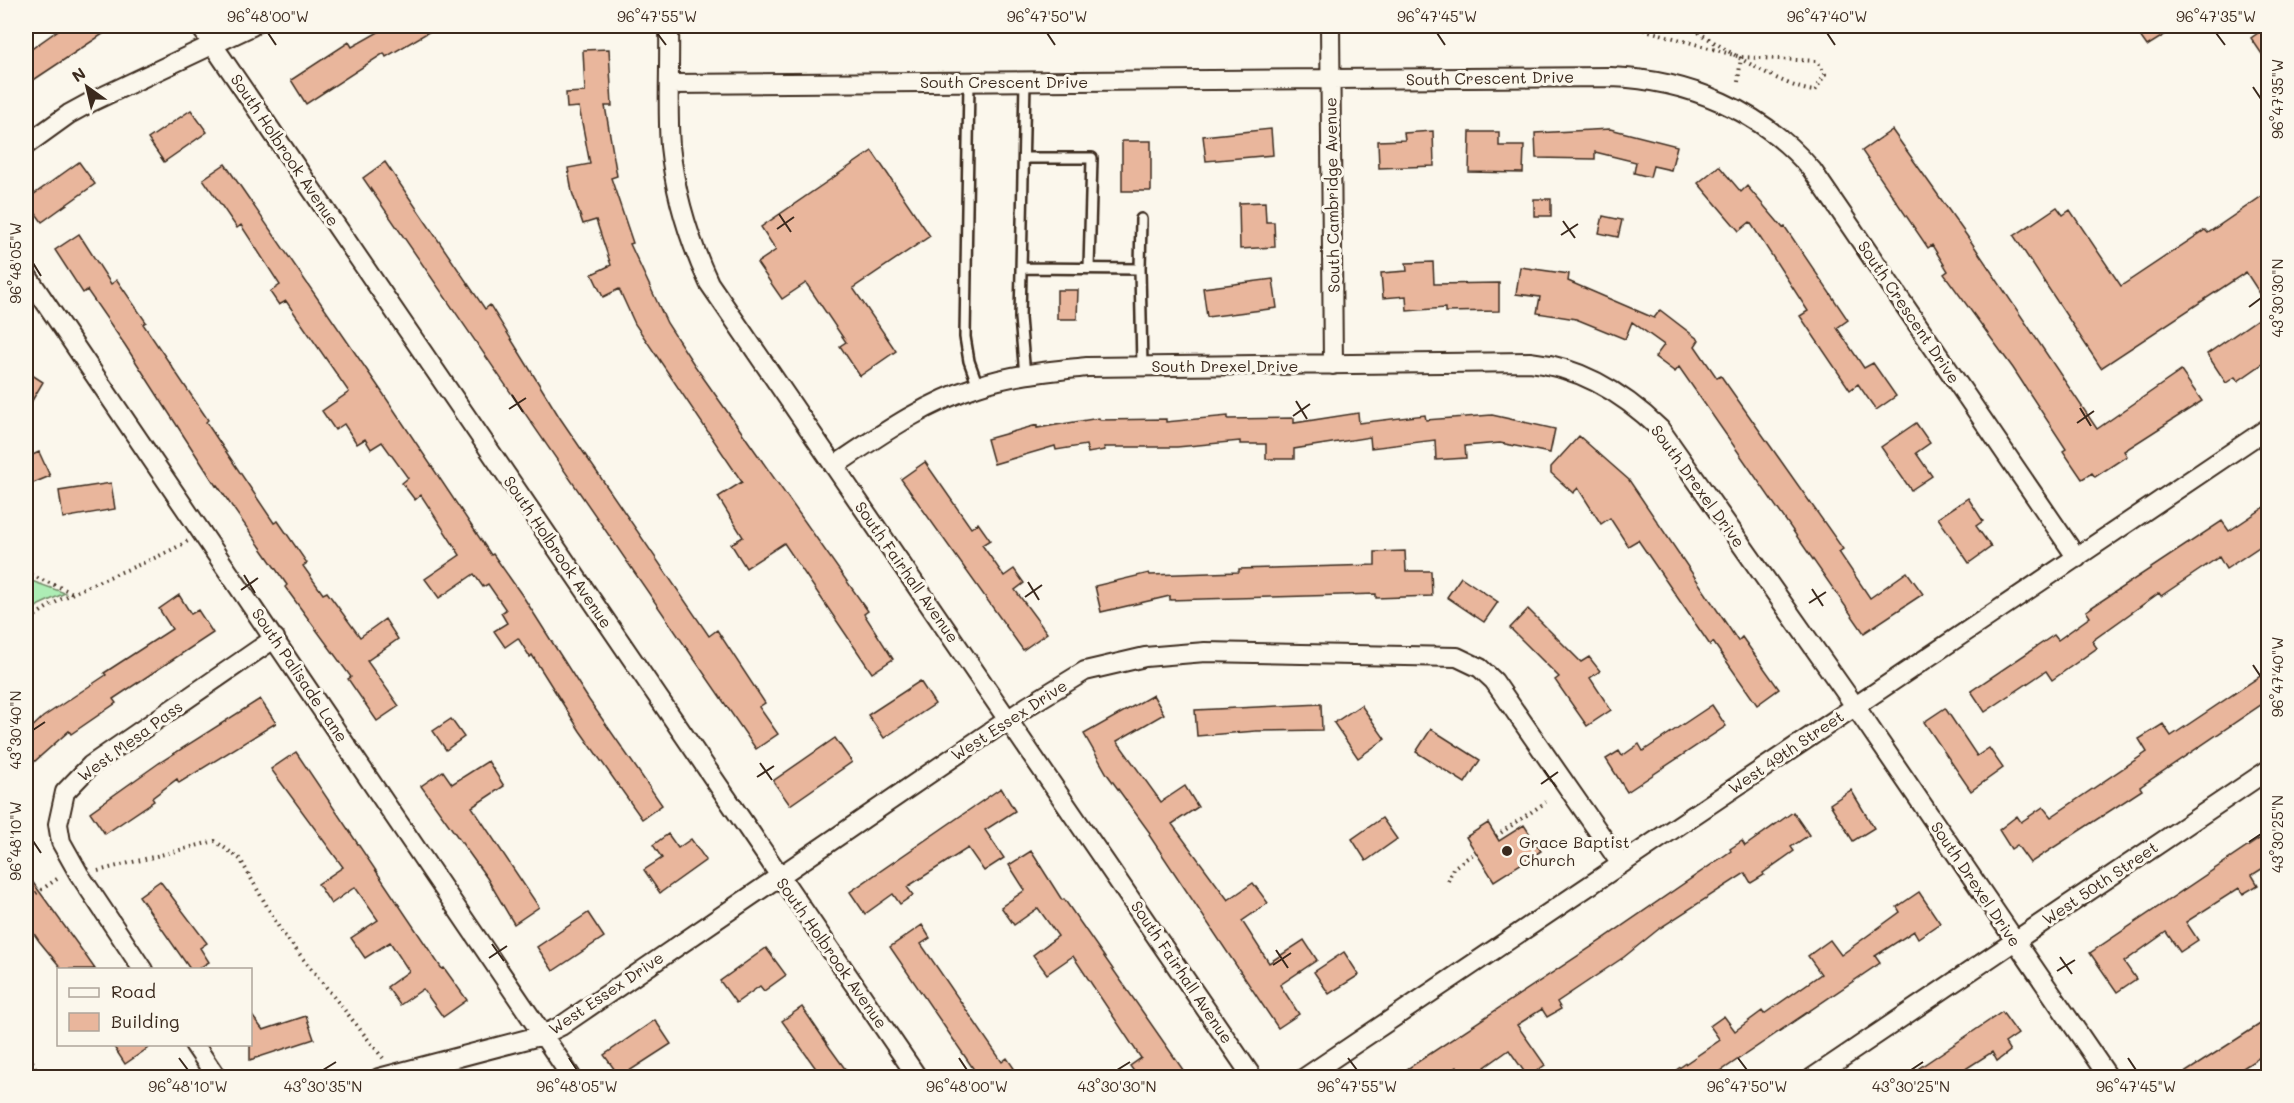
<svg xmlns="http://www.w3.org/2000/svg" width="2294" height="1103" font-family="Mali,sans-serif">
	<style>
		.green { fill: #adedb5; stroke: #748c6a; stroke-width: 1.5 }
		.building { fill: #e9b69c; stroke: #3b2a1e; stroke-width: 1.5 }
		.lines { fill: none; stroke-linecap: round; stroke-linejoin: round }
		.service-casing { stroke: #3b2a1e; stroke-width: 14 }
		.minor-casing { stroke: #3b2a1e; stroke-width: 22 }
		.path { stroke: #3b2a1e; stroke-width: 4; stroke-dasharray: 1.5 4.5; stroke-linecap: butt }
		.service { stroke: #fbf7ec; stroke-width: 9 }
		.minor { stroke: #fbf7ec; stroke-width: 18 }
		.ticks { fill: none; stroke: #3b2a1e; stroke-width: 2 }
		.poi-dot { fill: #3b2a1e; stroke: #fbf7ec; stroke-width: 2 }
		.labels { text-anchor: middle; stroke-width: 6; stroke-linejoin: round; paint-order: stroke }
		.street-label { font-size: 16px; fill: #3b2a1e; stroke: #fbf7ec }
		.poi-label { font-size: 16px; fill: #3b2a1e; stroke: #fbf7ec; text-anchor: start }
		.neatline { fill: none; stroke: #3b2a1e; stroke-width: 2 }
		.ticks-label { font-size: 15px; text-anchor: middle; fill: #3b2a1e }
	</style>
	<rect width="100%" height="100%" fill="#fbf7ec"/>
	<filter id="ink" filterUnits="userSpaceOnUse"><feTurbulence type="fractalNoise" baseFrequency=".0167" numOctaves="2"/><feDisplacementMap in="SourceGraphic" scale="12" xChannelSelector="R" yChannelSelector="G"/><feConvolveMatrix kernelMatrix="1 2 1 2 8 2 1 2 1" color-interpolation-filters="sRGB"/></filter>
	<g filter="url(#ink)">
		<path class="green" d="M26 579 65 593 39 605 26 616Z"/>
		<path class="building" d="M64 26H115L26 85V53Z
			M389 26H439L386 57 384 53 306 104 291 80 349 42 352 47Z
			M2133 26H2179L2147 46Z
			M2268 26V63L2251 38Z
			M609 49 612 106H605L617 176 611 178 633 243 630 244 667 323 695 366 868 611 864 614 893 659 872 673 784 543 746 568 731 544 743 537 718 497 742 482 635 324 619 289 603 297 592 274 611 265 596 220 583 224 572 192 568 168 590 164 579 107 567 108 566 93 585 92 583 50Z
			M191 110 207 132 164 162 148 139Z
			M1271 129 1273 155 1206 161 1203 136Z
			M1610 129 1677 146 1671 170 1653 166 1650 177 1634 173 1636 162 1595 152V159L1536 158 1535 133Z
			M1892 130 1972 243 2097 429 2181 371 2202 401 2124 451 2127 456 2095 477 2092 473 2082 479 2063 451 2066 449 2013 368 1944 274 1948 271 1932 245 1928 248 1862 151Z
			M1433 131 1434 166 1379 168 1378 141 1405 140 1404 133Z
			M1470 132H1499V146H1524L1523 173 1469 172Z
			M1122 141H1151V191H1122Z
			M872 151 930 236 853 288 896 351 860 376 840 346 846 342 806 283 782 299 757 263 776 250 761 227Z
			M79 162 95 184 42 222 26 200Z
			M385 162 485 309 490 305 560 418 709 636 717 630 765 703 759 707 778 734 756 749 363 178Z
			M225 164 382 392 491 555 493 554 524 598 589 700 662 805 642 819 580 731 532 655 530 657 518 638 505 647 494 631 507 623 501 613 506 610 488 584 483 587 474 574 439 598 425 579 460 555 421 495 415 500 402 483 408 478 382 442 371 449 365 439 357 444 344 424 335 430 322 411 349 392 286 301 279 305 270 292 280 285 241 225 237 228 203 179Z
			M1719 166 1741 192 1747 186 1783 228 1785 227 1848 320 1837 328 1864 368 1873 363 1896 396 1876 410 1858 384 1850 390 1800 316 1808 311 1750 222 1739 231 1698 183Z
			M2268 192V306L2246 272 2101 368 2014 236 2057 207 2063 215 2070 210 2121 286 2205 230 2208 233Z
			M1534 199H1551V216H1534Z
			M1265 202 1266 222H1274L1275 247 1240 249 1239 203Z
			M1603 216 1622 220 1618 237 1599 233Z
			M79 234 111 284 117 280 146 322 143 324 208 420 206 422 274 523 278 521 307 563 303 566 323 594 327 592 360 637 385 619 398 639 367 661 399 706 377 721 348 679 351 677 285 587 287 585 217 485 216 486 125 345 87 290 83 293 55 250Z
			M1433 262 1434 284 1499 283V311L1445 312V308L1407 311 1406 296 1383 298 1381 273 1407 271 1406 263Z
			M1520 267 1569 274 1568 281 1654 318 1660 310 1699 340 1695 346 1717 378 1721 376 1843 549 1839 552 1870 598 1907 572 1923 594 1864 633 1679 367 1675 372 1655 357 1664 345 1632 322 1625 339 1576 319 1537 313 1540 297 1516 294Z
			M1273 279 1277 308 1207 317 1203 288Z
			M1057 290H1078L1077 319H1057Z
			M2268 312V360L2238 381 2235 377 2226 383 2207 354Z
			M26 371 43 382 26 411Z
			M1358 413 1359 423 1425 415 1426 420 1492 415 1555 429 1550 453 1500 443 1465 446 1466 458 1436 460 1435 440 1371 448 1370 437 1294 449V459H1266V444H1240V441L1177 447H1104L1105 450 1088 453 1086 445 1056 450 1055 446 994 464 987 439 1037 425V428L1099 418 1100 420 1166 419V422L1228 416V419L1294 418V423Z
			M1916 423 1930 443 1916 453 1932 476 1911 490 1881 447Z
			M1579 436 1629 480 1738 641 1742 637 1779 689 1757 705 1713 642 1710 645 1638 540 1628 546 1610 518 1601 524 1578 488 1573 493 1551 473V467Z
			M39 452 50 476 26 486V458Z
			M925 462 971 528 978 523 990 540 982 545 1004 576 1014 569 1024 583 1015 590 1047 633 1023 650 901 479Z
			M111 483 115 509 63 518 59 491Z
			M1968 498 1983 521 1976 526 1991 547 1969 563 1938 518Z
			M2268 505V541L2226 569 2219 557 2161 596 2159 593 2092 641 2097 648 2052 680 2046 671 1985 712 1971 691 2054 635 2058 640 2090 617 2086 611 2222 521 2229 531Z
			M1405 551 1406 571H1431L1432 596 1376 598V594L1170 600V596L1101 612 1095 586 1149 573 1150 575 1239 572V569L1375 565V552Z
			M1461 577 1498 602 1484 622 1447 597Z
			M179 595 191 614 198 610 213 633 113 699 116 703 71 734 69 731 26 769V733L43 717 106 675 104 673 172 629 159 609Z
			M1528 609 1581 662 1589 657 1600 671 1590 678 1611 710 1587 726 1555 680 1559 677 1510 628Z
			M2268 671V700L2140 787 2142 790 2030 863 2017 845 2011 849 1999 830 2017 816 2021 822 2043 807 2051 817 2147 752 2139 739 2163 724 2171 736Z
			M920 681 935 704 884 738 868 715Z
			M1153 695 1164 714 1117 741 1161 802 1185 786 1198 807 1172 824 1228 900 1253 883 1268 903 1242 921 1269 963 1304 940 1317 960 1280 985 1299 1014 1278 1028 1149 835 1150 833 1107 774 1084 734Z
			M260 699 276 723 179 783 177 779 152 798 154 801 105 834 90 812 159 763Z
			M1321 704 1322 730 1256 731 1197 736 1195 710Z
			M1361 705 1385 739 1358 758 1334 723Z
			M1712 705 1726 726 1627 792 1606 759 1619 751 1622 756 1639 744 1643 751Z
			M1945 708 1977 756 1989 748 2003 768 1971 791 1924 722Z
			M451 719 464 737 446 750 433 731Z
			M1431 729 1480 760 1465 783 1416 752Z
			M835 738 852 762 790 805 773 781Z
			M296 752 442 969 444 968 467 1000 443 1017 423 989 400 1005 387 987 409 971 390 942 365 958 351 938 378 920 355 887 331 904 318 884 343 867 271 769Z
			M488 761 504 786 472 807 539 907 514 924 487 878 421 786 443 771 452 784Z
			M1001 788 1015 811 985 830 1004 858 984 871 968 848 907 887 913 895 900 904 893 894 865 914 850 892Z
			M1851 790 1874 828 1853 841 1830 804Z
			M1793 812 1809 835 1791 847 1794 851 1763 873 1764 875 1751 883 1745 873 1660 928 1624 957 1557 1002 1561 1009 1547 1017 1542 1009 1517 1025 1545 1065 1528 1077 1509 1050 1485 1067 1492 1077H1464L1457 1067 1441 1077H1395L1600 941 1731 851 1730 849 1742 841 1745 846Z
			M1382 818 1397 839 1366 861 1352 839Z
			M1488 823 1499 841 1524 825 1541 851 1494 881 1466 837Z
			M2268 833V865L2252 875 2258 885 2243 894 2239 888 2186 922 2198 940 2180 952 2166 932 2124 962 2136 979 2117 992 2090 953Z
			M668 834 678 848 691 839 706 860 660 893 644 870 662 858 653 845Z
			M1031 851 1062 900 1064 899 1188 1077H1154L1149 1072 1138 1077 1130 1066 1141 1058 1073 956 1047 974 1033 955 1058 936 1038 908 1014 925 1001 907 1025 890 1009 865Z
			M26 873 81 949 95 969H62L39 941 26 922Z
			M160 881 207 943 200 948 209 962 198 969H190L139 896Z
			M1919 892 1940 923 1918 938 1914 931 1875 956 1880 963 1712 1077H1666L1720 1040 1710 1026 1724 1016 1735 1031 1762 1011 1764 1014 1821 974 1808 956 1830 940 1841 955 1900 912 1897 907Z
			M588 913 604 937 553 971 537 947Z
			M922 925 930 938 921 944 1002 1062 1007 1058 1020 1077H979L890 947Z
			M766 948 786 975 764 991 760 986 736 1003 720 981Z
			M1344 952 1359 975 1329 994 1314 972Z
			M802 1007 830 1048 851 1077H822L782 1021Z
			M2002 1012 2018 1034 2005 1043 2010 1051 1997 1061 1992 1052 1953 1077H1906Z
			M250 1013 263 1030 306 1016 314 1039 250 1060Z
			M2268 1019V1052L2229 1077H2178Z
			M655 1020 671 1044 620 1077 604 1055Z
			M112 1044H154L125 1064Z"/>
		<g class="lines">
			<g class="service-casing">
				<path id="service" d="M969 82 965 337 969 361 978 386
					M1024 158H1092L1089 268
					M1021 268 1140 269 1142 366
					M1140 269 1141 219
					M1025 375 1020 318 1025 82"/>
			</g>
			<g class="minor-casing">
				<path id="minor" d="M200 26 918 1078
					M669 26C670 65 667 106 670 146 675 194 689 240 709 283L1253 1078
					M1330 26 1333 365
					M670 84 1611 77C1689 80 1761 110 1812 170L2077 558
					M26 145 69 114 91 102 252 26
					M26 274 572 1078
					M834 466C880 435 925 403 978 386 1014 374 1051 371 1087 367L1530 362C1580 367 1624 394 1660 429L1855 706 2109 1078
					M143 970 79 874 61 842 58 824 65 792 91 765 275 638
					M194 1044 217 1078
					M379 1078 543 1035 561 1026 1028 706 1085 671 1145 657 1205 652 1457 657 1480 668 1494 681 1621 864
					M1304 1078 2268 428
					M1812 1078 2268 770"/>
			</g>
			<path class="path" d="M1639 26 1642 29 1741 57 1817 61 1825 74 1815 91C1784 89 1717 44 1689 26
				M1738 82 1741 57
				M26 573 73 593
				M26 623C72 584 135 572 188 541
				M1496 836 1546 802
				M98 871 215 841 240 859 281 931 383 1058
				M1448 881 1453 868 1476 852
				M26 900 60 877
				M26 1051 42 1078"/>
			<use href="#service" class="service"/>
			<use href="#minor" class="minor"/>
		</g>
	</g>
	<path class="ticks" d="M268 33 276 45M657 33 666 45M1047 33 1055 45M1437 33 1445 45M1827 33 1835 45M2216 33 2225 45M2253 87 2261 99M779 214 791 232M1563 221 1575 238M777 229 794 217M1561 235 1578 224M33 263 41 276M2249 307 2261 298M512 395 523 412M1296 401 1307 419M2080 408 2091 426M509 409 526 398M1293 416 1310 404M2077 423 2094 411M244 575 255 593M1028 582 1039 600M1812 589 1823 606M241 590 258 578M1025 597 1042 585M1809 603 1826 592M2253 665 2261 677M33 730 45 722M760 763 772 780M1544 770 1556 787M757 777 774 766M1541 784 1558 772M33 841 41 853M2249 842 2261 834M492 944 504 961M1276 950 1288 968M2060 957 2072 974M489 958 507 946M1273 965 1291 953M2057 971 2075 960M179 1058 188 1070M569 1058 577 1070M959 1058 967 1070M1348 1058 1357 1070M1738 1058 1747 1070M2128 1058 2136 1070M323 1070 336 1062M1117 1070 1130 1062M1911 1070 1923 1062"/>
	<circle class="poi-dot" cx="1507" cy="851" r="6"/>
	<g class="labels">
		<g class="street-label">
			<text transform="translate(1490 78) rotate(-1)" y="6">South Crescent Drive</text>
			<text x="1004" y="88">South Crescent Drive</text>
			<text transform="translate(285 150) rotate(56)" y="6">South Holbrook Avenue</text>
			<text transform="translate(1332 195) rotate(-91)" y="6">South Cambridge Avenue</text>
			<text transform="translate(1909 312) rotate(56)" y="6">South Crescent Drive</text>
			<text x="1225" y="372">South Drexel Drive</text>
			<text transform="translate(1698 486) rotate(54)" y="6">South Drexel Drive</text>
			<text transform="translate(558 552) rotate(56)" y="6">South Holbrook Avenue</text>
			<text transform="translate(907 572) rotate(55)" y="6">South Fairhall Avenue</text>
			<text transform="translate(300 675) rotate(56)" y="6">South Palisade Lane</text>
			<text transform="translate(1009 720) rotate(-33)" y="6">West Essex Drive</text>
			<text transform="translate(130 741) rotate(-36)" y="6">West Mesa Pass</text>
			<text transform="translate(1786 752) rotate(-34)" y="6">West 49th Street</text>
			<text transform="translate(2100 883) rotate(-34)" y="6">West 50th Street</text>
			<text transform="translate(1976 884) rotate(56)" y="6">South Drexel Drive</text>
			<text transform="translate(832 953) rotate(55)" y="6">South Holbrook Avenue</text>
			<text transform="translate(1182 972) rotate(56)" y="6">South Fairhall Avenue</text>
			<text transform="translate(606 993) rotate(-34)" y="6">West Essex Drive</text>
		</g>
		<g class="poi-label">
			<text x="1519" y="848">Grace Baptist<tspan x="1519" dy="18">Church</tspan></text>
		</g>
	</g>
	<rect width="2294" height="1103" fill="none" stroke="#fbf7ec" stroke-width="66"/>
	<rect x="57" y="968" width="195" height="78" fill="#fbf7ec" stroke="#aea59a" stroke-width="1.5"/>
	<rect x="69" y="988" width="30" height="9" fill="#fbf7ec" stroke="#aea59a" stroke-width="1.5"/>
	<text x="111" y="998" font-size="18" fill="#3b2a1e">Road</text>
	<rect x="69" y="1013" width="30" height="18" fill="#e9b69c" stroke="#aea59a" stroke-width="1.5"/>
	<text x="111" y="1028" font-size="18" fill="#3b2a1e">Building</text>
	<g transform="translate(87 87) rotate(326)" stroke="#fbf7ec" stroke-width="4.5" paint-order="stroke">
	<path d="M0-4.5L10 22L0 15L-10 22Z" fill="#3b2a1e"/>
	<text y="-9" font-size="16" font-weight="bold" text-anchor="middle" fill="#3b2a1e">N</text>
	</g>
	<rect x="33" y="33" width="2228" height="1037" class="neatline"/>
	<g class="ticks-label">
		<text x="268" y="22">96°48'00"W</text>
		<text x="657" y="22">96°47'55"W</text>
		<text x="1047" y="22">96°47'50"W</text>
		<text x="1437" y="22">96°47'45"W</text>
		<text x="1827" y="22">96°47'40"W</text>
		<text x="2216" y="22">96°47'35"W</text>
		<text transform="translate(2278 99) rotate(-90)" y="5">96°47'35"W</text>
		<text transform="translate(16 263) rotate(-90)" y="5">96°48'05"W</text>
		<text transform="translate(2278 298) rotate(-90)" y="5">43°30'30"N</text>
		<text transform="translate(2278 677) rotate(-90)" y="5">96°47'40"W</text>
		<text transform="translate(16 730) rotate(-90)" y="5">43°30'40"N</text>
		<text transform="translate(2278 834) rotate(-90)" y="5">43°30'25"N</text>
		<text transform="translate(16 841) rotate(-90)" y="5">96°48'10"W</text>
		<text x="188" y="1092">96°48'10"W</text>
		<text x="323" y="1092">43°30'35"N</text>
		<text x="577" y="1092">96°48'05"W</text>
		<text x="967" y="1092">96°48'00"W</text>
		<text x="1117" y="1092">43°30'30"N</text>
		<text x="1357" y="1092">96°47'55"W</text>
		<text x="1747" y="1092">96°47'50"W</text>
		<text x="1911" y="1092">43°30'25"N</text>
		<text x="2136" y="1092">96°47'45"W</text>
	</g>
</svg>
